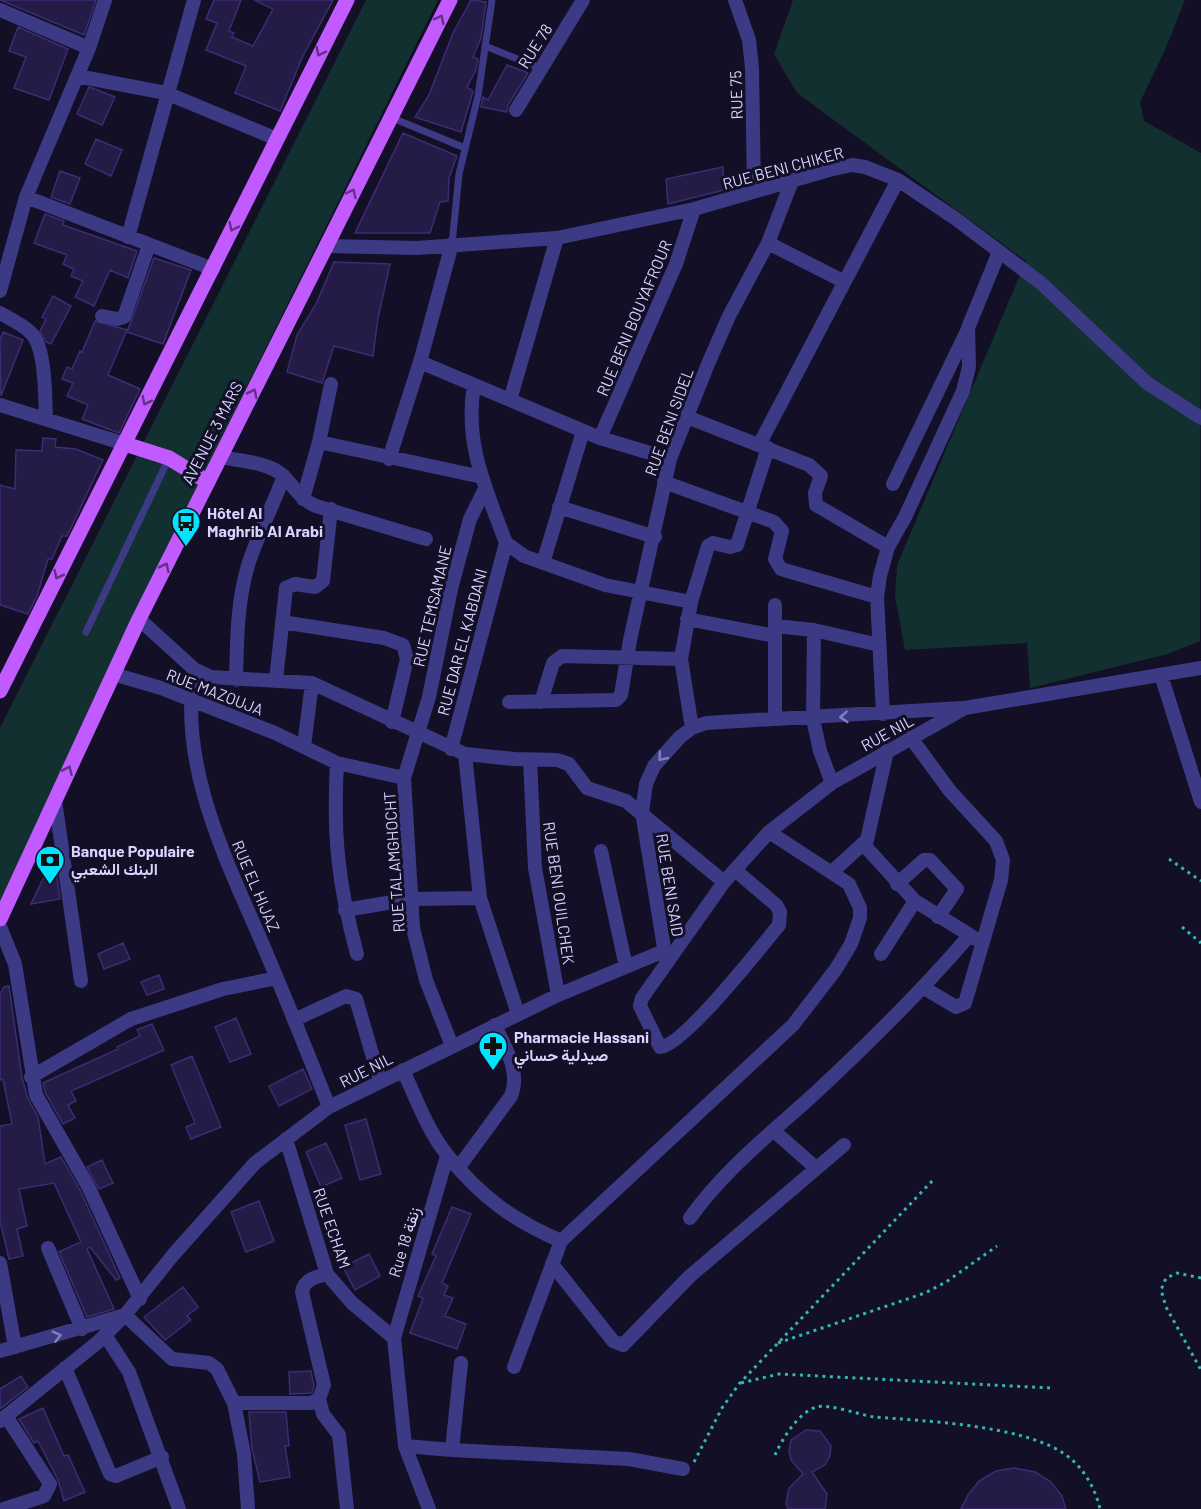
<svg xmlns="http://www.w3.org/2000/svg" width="1201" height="1509" font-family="Barlow,Vazirmatn,sans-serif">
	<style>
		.green { fill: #12302f }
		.building { fill: #241b47; stroke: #3b2d73; stroke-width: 1.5 }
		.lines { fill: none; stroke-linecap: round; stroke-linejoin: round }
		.path { stroke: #2fb8b0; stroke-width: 3; stroke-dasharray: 3 4.5; stroke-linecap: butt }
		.service { stroke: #3d3a85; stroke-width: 7 }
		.minor { stroke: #3d3a85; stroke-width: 14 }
		.primary { stroke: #c25bff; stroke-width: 15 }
		.oneway { stroke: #623188 }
		.oneway2 { stroke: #837fbc }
		.labels { text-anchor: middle; stroke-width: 6; stroke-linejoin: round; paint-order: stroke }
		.street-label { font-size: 16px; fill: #d9d4ff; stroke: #130f26 }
		.poi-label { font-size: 16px; font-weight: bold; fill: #d9d4ff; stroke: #130f26; text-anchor: start }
	</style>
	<rect width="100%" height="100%" fill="#130f26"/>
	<path class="green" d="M366 0H438L212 457 0 904V728Z
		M793 0H1185L1165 50 1140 102 1144 121 1201 153 1200 641 1168 654 1030 688 1027 643 905 650 895 596 897 565 1026 261 797 93 774 54Z"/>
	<path class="building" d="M0 0H96L84 35Z
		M214 0H241L229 31 234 33 232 37 253 46 273 9 254 0H333L302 58 280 111 235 93 246 66 206 50 217 23 206 19Z
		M471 0 486 2 481 38 473 57 478 59 476 70 467 87 473 91 472 95 461 132 415 117 429 95 453 33Z
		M18 27 68 49 49 100 14 88 26 57 9 51Z
		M507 65 528 73 508 105 507 112 481 107 483 97 488 100Z
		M89 87 115 97 102 125 77 114Z
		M403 133 457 156 449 178 448 201 440 202 430 233H355Z
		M96 139 122 150 111 176 85 164Z
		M723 167 724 190 668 204 666 179Z
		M60 171 80 178 70 204 51 197Z
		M45 214 64 221 63 225 137 251 128 278 110 270 94 306 75 297 83 281 71 276 74 269 63 264 67 255 34 243Z
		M154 258 191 270 163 344 127 332Z
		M334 262 390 264 378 318 373 356 334 346 322 383 287 372 297 335 316 304Z
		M53 296 71 306 51 344 46 342 40 331 46 319 42 317Z
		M95 321 127 330 108 375 140 389 119 433 82 419 88 405 67 396 73 383 62 379 67 367 72 369 80 351 82 352Z
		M3 332 23 340 1 396 0 340Z
		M43 438 56 439 55 447 76 449 103 460 67 536H62L52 559H48L37 596 28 614 0 605V485L15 489 16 450 42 451Z
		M54 856 60 899 31 904Z
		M123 943 130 959 104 969 98 954Z
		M159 975 164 989 147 995 141 982Z
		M9 986 22 1078 28 1099 38 1117 45 1164 61 1157 80 1190 120 1278 116 1280 90 1247 87 1249 114 1309 87 1317 59 1252 81 1242 54 1183 19 1189 27 1226 17 1229 23 1256 9 1259 0 1221V1126L12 1124 3 1079 0 1080V994L4 987Z
		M236 1018 251 1054 230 1062 215 1027Z
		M152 1024 164 1050 71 1091 76 1101 68 1105 75 1118 63 1124 45 1092 43 1083 118 1049 117 1047 140 1036 137 1030Z
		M192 1056 221 1127 191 1139 186 1127 195 1123 171 1065Z
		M303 1069 312 1089 279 1106 269 1086Z
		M366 1119 381 1174 360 1180 345 1125Z
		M326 1143 342 1178 321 1187 306 1152Z
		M102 1160 113 1183 99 1189 87 1167Z
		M259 1201 274 1241 246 1252 231 1212Z
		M452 1207 471 1214 442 1283 448 1286 444 1295 453 1298 445 1316 466 1324 457 1349 410 1333 423 1298 418 1296 436 1256 432 1254Z
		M369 1254 380 1276 355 1290 343 1267Z
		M183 1287 198 1307 187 1316 191 1320 165 1340 144 1317Z
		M311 1371 314 1386 312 1393 290 1394 289 1372Z
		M21 1376 28 1387 0 1409V1389Z
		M43 1408 64 1456 68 1455 85 1492 64 1501 58 1480 38 1441 34 1443 19 1419Z
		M249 1412H286L289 1446H285L290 1477 260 1482 252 1449Z
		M806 1430 820 1431 831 1446 830 1456 825 1465 812 1472 827 1494 825 1509H788L786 1504 789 1488 803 1474 791 1460 789 1451 791 1440Z
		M1014 1468 1035 1472 1051 1482 1062 1496 1066 1509H961L968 1495 979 1481 996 1471Z"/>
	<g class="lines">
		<path class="path" d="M1169 859 1201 881
			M1182 927 1201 943
			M1201 1278 1177 1273 1166 1278 1161 1290 1166 1307 1201 1370
			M778 1343 925 1293 946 1282 997 1246
			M741 1383 779 1374 1050 1388
			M775 1455C783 1438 797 1414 816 1407 828 1403 860 1415 874 1417 925 1421 1020 1425 1063 1453 1082 1465 1095 1487 1100 1509
			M694 1462 722 1408 739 1384 934 1179"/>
		<path class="service" d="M485 46 540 68
			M390 117 465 148
			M452 244 459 174 478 96 492 0
			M86 632 169 458"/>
		<path class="minor" d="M735 0 749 40 752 68 754 191
			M0 10 89 48
			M77 76 166 93 277 139
			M516 110 583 0
			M26 197 213 269
			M128 237 194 0
			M768 243 843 281
			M327 246 417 248 557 238 694 209 829 170 852 165 865 167 898 180 956 219 1041 283 1147 383 1201 418
			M0 291 26 197 89 48 105 0
			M0 313C10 319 24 325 32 334 46 350 45 398 46 418
			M102 316 117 319 124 317 149 245
			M420 362 600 438 670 459
			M474 385C464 444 486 489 506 543L524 556 605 585 691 602
			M510 400 557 238
			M0 405 125 444
			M687 417 809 465 821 476 815 493 816 505 888 547
			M600 438 676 264 694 209
			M319 442 482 477
			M759 445 898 180
			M221 457C239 461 267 462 281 474 294 485 299 499 316 506L426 539
			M389 459 420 362 452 244
			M664 482 774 522 782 531 775 559 781 569 877 597
			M893 484 968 329
			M303 499 319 442 331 384
			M559 507 655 537
			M543 563 583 431
			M139 619 194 669 211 677 312 683 465 754 514 759 557 760 569 764 587 788 626 801 724 882
			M687 619 775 636
			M282 622 384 638 403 645 407 659 392 722
			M775 626 814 630 879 645
			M814 630 813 719 820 751 832 783
			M194 669C179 764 223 853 260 938 284 994 307 1051 329 1107
			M113 674 161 688 275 733 337 763 404 778
			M1161 675 1201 802
			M236 680C237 640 237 600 249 562 259 533 273 505 284 476
			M276 680 286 588 295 584 315 587 323 581 331 509
			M509 702 616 700 621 695 630 640 670 459 708 364 729 316 768 243 792 181
			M541 702 553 663 562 656 681 659
			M883 714 877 597 880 576 888 547 905 517 963 391 969 367 968 328 999 252
			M775 717V605
			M692 728 681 659 691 602 708 546 713 543 730 547 737 545 768 448
			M911 738 950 791 996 841 1003 860 1001 880 965 1003 956 1007 924 988
			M304 746 312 683
			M451 749 506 543
			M465 754 480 898 518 1014
			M530 760 535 868 558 995
			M337 763C333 835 338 884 357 954
			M55 800 81 981
			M864 845 915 901 976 939
			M601 851 626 967
			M735 870 776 905 780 912 779 925C762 946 682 1047 660 1047L640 1006 642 998 724 882 769 832 832 783 965 708 1201 668
			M832 872 867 840 887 751
			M897 884 924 860H930L957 889 938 917
			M345 910 411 899 480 898
			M0 927 15 964 36 1095 88 1186 140 1299
			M881 954 915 901
			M666 960 642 812 646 784 654 766 680 737 692 728 706 723 962 708
			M294 1020 346 996 356 999 380 1081
			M452 1046 426 980 413 928 404 778 429 697 451 589 470 519 485 489
			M403 1070C416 1098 428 1132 448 1156 481 1197 514 1221 561 1241
			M31 1077 131 1019 223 989 277 978
			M774 1131 816 1168
			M286 1139 327 1274 352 1303 394 1338
			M459 1167 511 1096C521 1071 505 1048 495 1025
			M690 1218C724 1170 769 1135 812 1096 867 1045 920 993 968 937
			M48 1248 82 1329
			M0 1263 15 1347
			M552 1264 613 1341 623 1345 690 1276 844 1145
			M105 1335 129 1372 179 1509
			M0 1351 125 1315 172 1359 209 1363 217 1369 234 1403 244 1454 248 1509
			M514 1367 561 1241 793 1025 836 969 851 944 860 918V908L849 884 769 832
			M65 1368 110 1474 116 1476 162 1457
			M319 1399 323 1414 339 1435 347 1509
			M234 1403H311L319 1399 324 1385 302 1292C304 1279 316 1277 327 1274
			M0 1421 98 1342 125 1315 173 1255 255 1163 329 1107 558 995 664 951
			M405 1446 452 1450 461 1363
			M452 1450 629 1459 683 1469
			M4 1509 44 1496 50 1484 6 1416
			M429 1509 405 1446 394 1338 447 1156"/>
		<path class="primary" d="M125 444 169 458 208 482
			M0 691 347 0
			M0 919 139 619 450 0"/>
	</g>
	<defs><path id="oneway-chevron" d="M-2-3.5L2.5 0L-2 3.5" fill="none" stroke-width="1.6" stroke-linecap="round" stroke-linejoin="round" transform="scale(1.5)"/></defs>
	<g class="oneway">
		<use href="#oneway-chevron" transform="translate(440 19) rotate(-63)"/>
		<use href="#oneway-chevron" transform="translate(320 52) rotate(117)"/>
		<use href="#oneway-chevron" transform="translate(352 193) rotate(-64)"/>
		<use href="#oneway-chevron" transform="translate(233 227) rotate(116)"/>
		<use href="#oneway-chevron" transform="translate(253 393) rotate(-64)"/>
		<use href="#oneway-chevron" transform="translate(146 401) rotate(117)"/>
		<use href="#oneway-chevron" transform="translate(165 567) rotate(-64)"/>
		<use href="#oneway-chevron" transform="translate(58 575) rotate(117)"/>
		<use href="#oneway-chevron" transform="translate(68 770) rotate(-66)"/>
	</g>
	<g class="oneway2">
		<use href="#oneway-chevron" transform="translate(844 717) rotate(176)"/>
		<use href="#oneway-chevron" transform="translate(662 757) rotate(129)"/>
		<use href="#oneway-chevron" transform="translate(57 1336) rotate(-14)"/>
	</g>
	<defs>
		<g id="bus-pin" transform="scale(1.5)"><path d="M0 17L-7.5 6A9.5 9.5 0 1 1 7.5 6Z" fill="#00e5ff" stroke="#130f26"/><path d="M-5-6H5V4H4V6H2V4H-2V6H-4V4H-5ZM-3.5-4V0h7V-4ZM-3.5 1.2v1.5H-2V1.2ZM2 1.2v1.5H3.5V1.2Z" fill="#111"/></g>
		<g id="bank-pin" transform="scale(1.5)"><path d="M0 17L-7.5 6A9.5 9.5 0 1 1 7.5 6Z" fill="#00e5ff" stroke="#130f26"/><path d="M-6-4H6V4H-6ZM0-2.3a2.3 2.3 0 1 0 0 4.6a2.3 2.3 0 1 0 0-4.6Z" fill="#111"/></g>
		<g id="pharmacy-pin" transform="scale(1.5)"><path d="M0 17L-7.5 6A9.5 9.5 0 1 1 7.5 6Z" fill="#00e5ff" stroke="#130f26"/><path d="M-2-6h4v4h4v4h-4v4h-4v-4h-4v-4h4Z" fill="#111"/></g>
	</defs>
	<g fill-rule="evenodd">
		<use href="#bus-pin" x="186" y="522"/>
		<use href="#bank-pin" x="50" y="860"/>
		<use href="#pharmacy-pin" x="493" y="1046"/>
	</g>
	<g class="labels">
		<g class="street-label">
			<text transform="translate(535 46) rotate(-58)" y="6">RUE 78</text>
			<text transform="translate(736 95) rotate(-92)" y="6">RUE 75</text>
			<text transform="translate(783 168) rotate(-15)" y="6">RUE BENI CHIKER</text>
			<text transform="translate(634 318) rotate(-67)" y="6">RUE BENI BOUYAFROUR</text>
			<text transform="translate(669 422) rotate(-70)" y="6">RUE BENI SIDEL</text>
			<text transform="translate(212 433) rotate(-63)" y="6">AVENUE 3 MARS</text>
			<text transform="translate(432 606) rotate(-77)" y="6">RUE TEMSAMANE</text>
			<text transform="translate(462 642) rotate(-75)" y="6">RUE DAR EL KABDANI</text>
			<text transform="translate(215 692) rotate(21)" y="6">RUE MAZOUJA</text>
			<text transform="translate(887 733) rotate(-29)" y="6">RUE NIL</text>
			<text transform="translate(394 862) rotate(-94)" y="6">RUE TALAMGHOCHT</text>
			<text transform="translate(670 885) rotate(81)" y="6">RUE BENI SAID</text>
			<text transform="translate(256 886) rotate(67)" y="6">RUE EL HIJAZ</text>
			<text transform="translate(559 893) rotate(82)" y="6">RUE BENI OUILCHEK</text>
			<text transform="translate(366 1070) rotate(-27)" y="6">RUE NIL</text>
			<text transform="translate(332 1228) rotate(71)" y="6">RUE ECHAM</text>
			<text transform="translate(404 1242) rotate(-73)" y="6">Rue 18 زنقة</text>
		</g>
		<g class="poi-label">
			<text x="207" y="519">Hôtel Al<tspan x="207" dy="18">Maghrib Al Arabi</tspan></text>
			<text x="71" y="857">Banque Populaire<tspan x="71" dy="18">البنك الشعبي</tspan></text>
			<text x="514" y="1043">Pharmacie Hassani<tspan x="514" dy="18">صيدلية حساني</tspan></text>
		</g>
	</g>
</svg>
